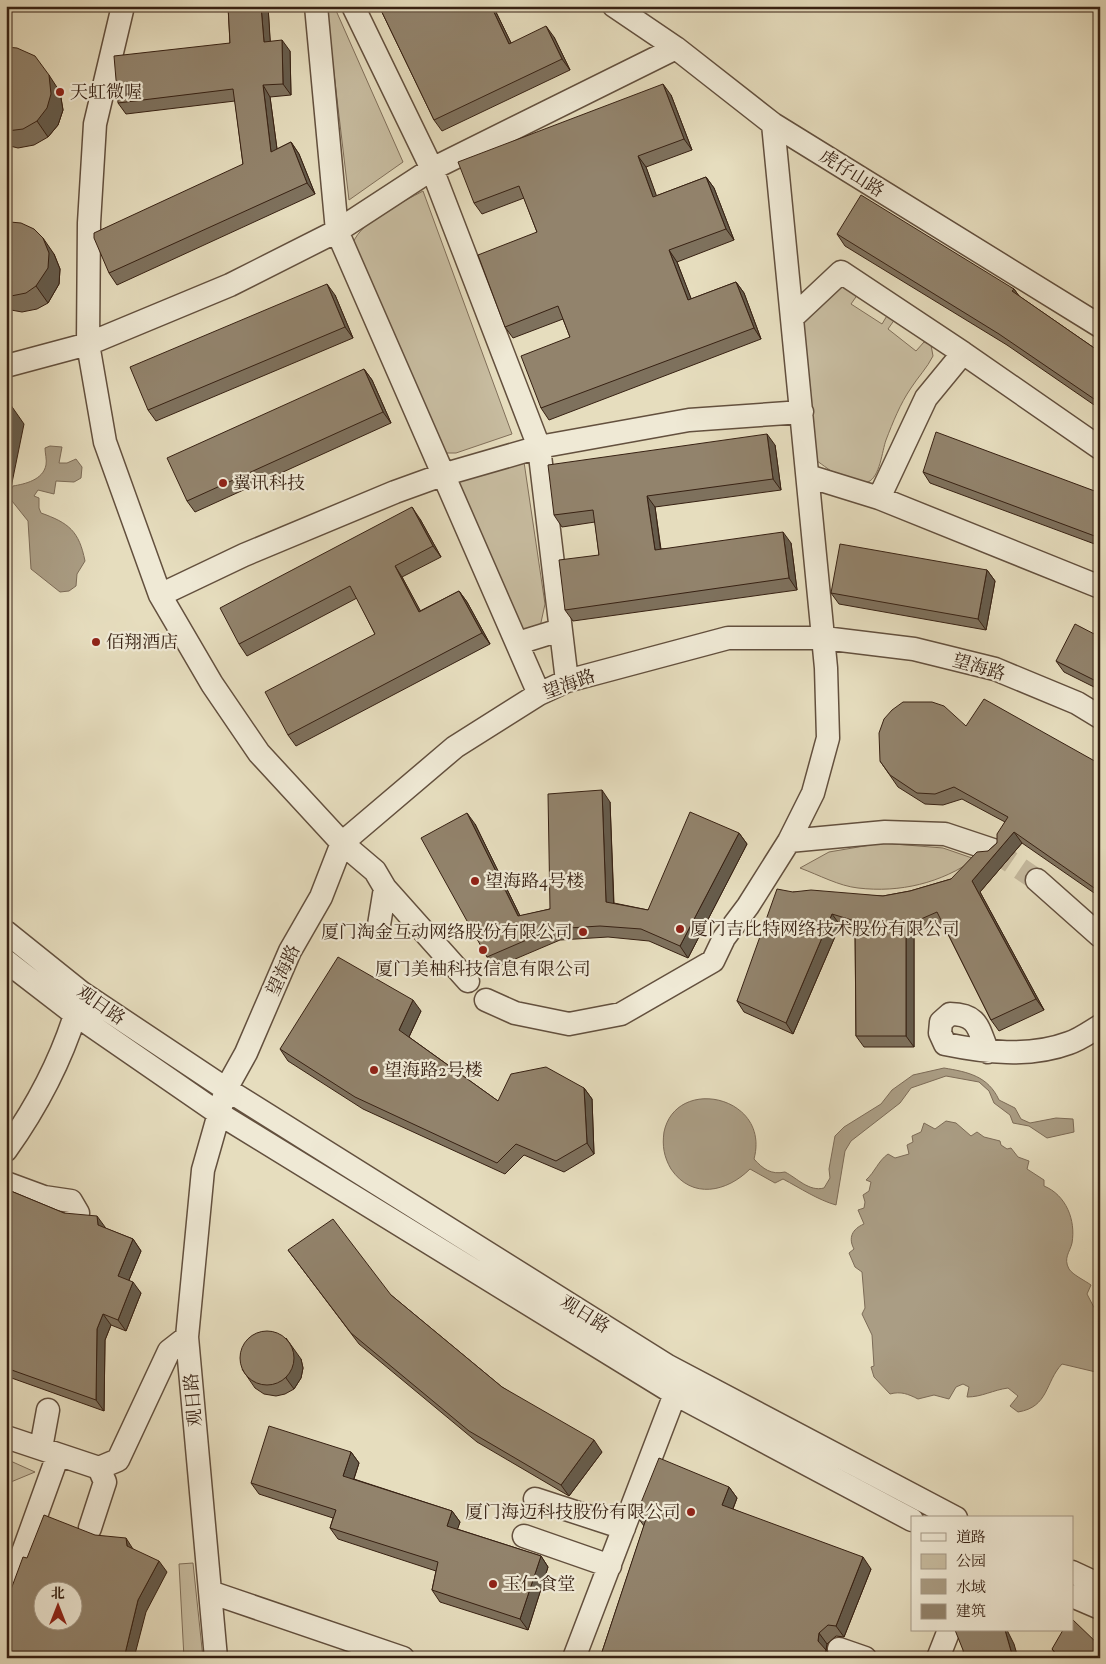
<svg xmlns="http://www.w3.org/2000/svg" width="1106" height="1664" font-family="'Sorts Mill Goudy','Noto Serif SC',serif">
	<style>
		.green { fill: #c8bda1; stroke: #806f5a }
		.water { fill: #aa9d84; stroke: #7c6b57 }
		.lines { fill: none; stroke-linecap: round; stroke-linejoin: round }
		.minor-tunnel { stroke: #c3b79c; stroke-width: 22; stroke-dasharray: 22 11; stroke-linecap: butt }
		.minor-casing { stroke: #63503e; stroke-width: 25 }
		.minor { stroke: #efe9d5; stroke-width: 22 }
		.wall { fill: #7e715d; stroke: #372113 }
		.shaded-wall { fill: #665c4c; stroke: #372113 }
		.building { fill: #92836c; stroke: #372113; fill-rule: evenodd }
		.poi-dot { fill: #8f2418; stroke: #efe9d5; stroke-width: 2 }
		.labels { text-anchor: middle; stroke-width: 4.5; stroke-linejoin: round; paint-order: stroke }
		.poi-label { font-size: 18px; fill: #372113; stroke: #efe9d5; text-anchor: start }
		.street-label { font-size: 18px; fill: #372113; stroke: #efe9d5 }
	</style>
	<rect width="100%" height="100%" fill="#e6ddbe"/>
	<filter id="stains"><feTurbulence type="fractalNoise" baseFrequency=".004" numOctaves="4"/><feColorMatrix values="0 0 0 0 .2 0 0 0 0 .09 0 0 0 0 .02 0 0 0 .5 -.17"/></filter>
	<radialGradient id="worn" r=".72"><stop offset=".6" stop-color="#630" stop-opacity="0"/><stop offset="1" stop-color="#630" stop-opacity=".3"/></radialGradient>
	<path class="green" d="M326 6H334L403 162 349 200Z
		M423 191 512 434 456 453H445L353 243C361 221 403 202 423 191Z
		M841 286 858 294 851 304 882 324 888 314 895 319 888 329 916 351 924 342 931 345 933 356C927 368 918 377 911 388 900 404 893 422 886 440 882 451 880 477 868 482 850 488 826 467 813 458L802 323Z
		M524 462 545 604 540 627 526 631 520 627 453 482Z
		M882 843 943 848 975 859C941 883 900 893 858 888 839 886 819 875 800 868L829 852Z
		M6 1459 35 1472 6 1484Z
		M193 1563 203 1658H184L179 1564Z"/>
	<path class="water" d="M50 446 62 447 59 463H67L76 459 82 467 81 478 74 482 56 481 54 494 38 490 34 496 39 498V508L41 513C69 523 79 531 85 561L77 574 76 586 69 591 60 592 31 569 28 521 8 496 13 486C25 484 43 480 46 465 47 460 45 453 45 448Z
		M944 1068C968 1072 988 1076 999 1100L1015 1108 1021 1119 1030 1123 1056 1118 1073 1119 1074 1132 1047 1138 1029 1126 1013 1123 1010 1115 994 1103 989 1091 979 1082 946 1076 911 1088 900 1103 851 1141 845 1151 836 1205C818 1200 800 1188 783 1179L775 1183 750 1169C727 1192 692 1200 671 1169 664 1157 662 1146 664 1132 676 1075 771 1096 754 1159 763 1169 771 1175 785 1172 797 1178 809 1192 824 1188L830 1178 829 1169 835 1136 844 1127 881 1104 892 1090 913 1075Z
		M946 1121 956 1123 971 1136 977 1132 984 1137 1000 1141 1001 1145 1007 1149 1011 1148 1018 1157 1029 1161 1027 1169 1044 1180V1186C1066 1195 1076 1220 1072 1243 1070 1252 1063 1258 1069 1269 1073 1275 1084 1280 1091 1285L1087 1294 1100 1319V1373L1062 1364C1045 1382 1049 1407 1018 1412L1010 1406 1018 1396 1008 1388C993 1390 982 1397 967 1397L969 1387 963 1384 956 1387 949 1399 934 1395 918 1399C908 1394 901 1391 890 1394L874 1377 871 1367 874 1366 872 1335 862 1314 865 1308 862 1272 855 1267 849 1253 854 1249C848 1238 852 1229 864 1224L858 1210 864 1208 865 1202 863 1195 869 1191 871 1182 866 1180C875 1172 878 1161 888 1154L895 1158 909 1154 907 1145 913 1142 912 1136 921 1132 924 1123 935 1129Z"/>
	<g class="lines">
		<path class="minor-tunnel" d="M993 850 1037 880"/>
		<g class="minor-casing">
			<path id="minor" d="M123 6 95 124 89 223 88 344 105 442 160 595 212 684 259 753 342 843 375 871 385 888 468 981
				M316 6 337 231 539 694
				M353 6 432 169 539 447 567 681
				M614 6 676 48 773 124 1100 326
				M792 318 841 272 963 353 926 398 879 498 808 476
				M963 353 1100 448
				M6 366 88 344 230 285 337 231 432 169 676 48
				M879 498 1100 587
				M160 595 244 555 395 492 442 475 539 447 689 420 802 412
				M518 643 560 630
				M789 841 885 832 945 834 993 850
				M1037 880 1100 936
				M379 925 385 888
				M6 932 82 993 226 1089 668 1366 956 1518
				M6 961 76 1015 218 1113 675 1394 912 1520
				M486 1000 515 1013 569 1024 621 1014 713 961 724 938 748 906 789 841 813 793 828 738 826 668 773 124
				M988 1052C978 1029 979 1014 950 1014L941 1022 940 1033 945 1044C984 1052 1029 1058 1069 1043 1079 1040 1090 1032 1100 1026
				M6 1150C38 1105 64 1055 79 1002
				M6 1183 44 1197 71 1201 78 1213
				M6 1437 99 1468 118 1460 169 1351 187 1337
				M41 1448 48 1410
				M535 1499 624 1528
				M90 1528 105 1482 99 1468
				M524 1536 610 1566
				M1072 1572 1100 1585
				M210 1592 403 1658
				M1072 1596 1100 1608
				M6 1599 58 1455
				M839 1649 865 1658
				M216 1658 187 1337 203 1170 226 1089 246 1053 290 951 321 897 342 843 455 747 539 694 567 681 728 638H824L914 649 995 669 1077 703 1100 717
				M574 1658 680 1381
				M938 1658 949 1630"/>
		</g>
		<use href="#minor" class="minor"/>
	</g>
	<path class="wall" d="M151 6H210L153 10Z
		M228 6H268L270 41 290 51 291 95 270 97 277 149 291 142 299 154 315 194 117 285 109 273 243 164 235 101 126 114 118 103 230 43Z
		M379 6H493L511 43 554 37 570 70 442 131 434 120Z
		M6 47 60 92 63 110 58 125 48 137 34 145 18 148 6 145Z
		M671 95 692 150 646 167 656 196 706 177 714 188 734 240 677 262 691 299 736 282 744 293 761 339 549 420 541 408 570 337 563 319 513 338 505 327 537 232 524 198 482 214 474 203Z
		M6 223 54 254 60 269 59 284 48 303 37 309 22 312 11 310 6 306Z
		M837 234 1014 289 1019 296 1100 352V409L1007 345 845 246Z
		M335 295 353 338 156 421 148 410Z
		M364 369 372 380 391 423 195 512 187 501Z
		M775 445 781 490 655 507 661 549 791 543 797 590 573 621 565 610 599 555 595 522 562 527 554 515Z
		M923 472 1100 493V546L930 483Z
		M420 519 441 557 402 577 420 611 459 591 467 602 490 644 296 746 288 735 375 634 357 598 247 656 239 644Z
		M987 570 995 581 986 630 839 604 831 593Z
		M1100 637V690L1064 672 1056 661Z
		M966 726 1100 764V897L1022 843 980 892 1044 1010 999 1031 991 1020 943 924 929 930H914V1047H864L856 1036 855 929 840 925 793 1034 744 1012 737 1001 793 892 883 896 910 891 951 879 988 851 997 843 1005 822 962 799 943 805 925 804 898 787 880 761Z
		M610 802 614 903 648 910 739 833 747 844 688 958 649 941 608 937 560 940 494 968 487 957 475 824 520 916 550 909Z
		M421 1011 409 1037 498 1101 584 1088 592 1099 594 1154 564 1172 524 1155 505 1174 363 1109 288 1061 280 1049Z
		M6 1189 64 1213 105 1227V1228L133 1239 141 1251 129 1280 141 1293 126 1331 111 1325 105 1340 104 1411 6 1376Z
		M288 1250 391 1295 502 1387 602 1452 569 1496 477 1442 359 1344Z
		M301 1359 303 1368 301 1378 294 1389 285 1394 276 1396 264 1394 255 1388 242 1369Z
		M351 1452 359 1463 354 1479 452 1511 460 1522 457 1529 541 1556 548 1567 528 1630 440 1602 432 1590 436 1571 338 1539 330 1528 333 1518 259 1494 251 1483Z
		M729 1487 737 1498 733 1509 871 1569 844 1637 836 1636 827 1644 826 1650 832 1658H600L644 1526 636 1515Z
		M1052 1649 1100 1658H1058Z"/>
	<path class="shaded-wall" d="M261 6H268L271 53 264 42Z
		M491 6H493L517 55 509 44Z
		M546 26 554 37 570 70 562 59Z
		M282 40 290 51 291 95 283 84Z
		M49 75 60 92 63 110 58 125 48 137 37 121Z
		M663 84 671 95 692 150 684 139Z
		M263 85 270 97 279 164 271 152Z
		M291 142 299 154 315 194 307 183Z
		M638 156 646 167 661 208 653 197Z
		M706 177 714 188 734 240 726 229Z
		M43 238 54 254 60 269 59 284 48 303 36 286Z
		M669 250 677 262 696 311 688 300Z
		M736 282 744 293 761 339 754 328Z
		M327 284 335 295 353 338 345 327Z
		M1014 289 1022 300 1012 291Z
		M364 369 372 380 391 423 383 412Z
		M8 401 24 424 6 512V408Z
		M767 434 775 445 781 490 773 479Z
		M647 496 655 507 662 561 655 550Z
		M412 507 420 519 441 557 433 546Z
		M783 532 791 543 797 590 789 578Z
		M395 566 402 577 427 623 419 612Z
		M987 570 995 581 986 630 978 619Z
		M459 591 467 602 490 644 482 633Z
		M602 790 610 802 614 913 606 902Z
		M467 813 475 824 526 928 518 916Z
		M1014 832 1022 843 980 892 1044 1010 1036 999 972 881Z
		M739 833 747 844 688 958 680 946Z
		M832 914 840 925 793 1034 786 1023Z
		M906 919 914 930V1047L906 1036Z
		M413 1000 421 1011 407 1041 399 1030Z
		M584 1088 592 1099 594 1154 587 1143Z
		M97 1216 105 1227 106 1237 98 1225Z
		M133 1239 141 1251 126 1287 118 1276Z
		M133 1282 141 1293 126 1331 118 1320Z
		M103 1314 111 1325 105 1340 104 1411 96 1400 97 1329Z
		M286 1338 301 1359 303 1368 301 1378 294 1389 286 1378Z
		M594 1440 602 1452 569 1496 561 1485Z
		M351 1452 359 1463 351 1487 343 1476Z
		M729 1487 737 1498 730 1516 722 1505Z
		M452 1511 460 1522 455 1537 447 1526Z
		M126 1538 133 1549 134 1558 127 1546Z
		M541 1556 548 1567 528 1630 520 1619Z
		M863 1557 871 1569 844 1637 836 1626Z
		M159 1561 167 1572 146 1612 134 1658H124L138 1600Z
		M1005 1630H1007L1014 1644 1018 1658H1013Z
		M819 1633 827 1644 826 1650 832 1658H823L818 1641Z"/>
	<path class="building" d="M228 6H261L264 42 282 40 283 84 263 85 271 152 291 142 307 183 109 273 94 238V233L243 164 233 89 118 103 114 56 230 43Z
		M379 6H491L509 44 546 26 562 59 434 120Z
		M6 47 17 48 35 56 49 75 51 94 47 108 37 121 23 129 7 131Z
		M663 84 684 139 638 156 653 197 706 177 726 229 669 250 688 300 736 282 754 328 541 408 521 356 570 337 558 306 505 327 478 255 537 232 519 186 474 203 458 162Z
		M861 195 1014 289 1012 291 1100 352V403L999 334 837 234Z
		M10 222 21 223 34 229 43 238 49 253 48 268 36 286 26 293 11 296 6 295V223Z
		M327 284 345 327 148 410 130 367Z
		M364 369 383 412 187 501 167 458Z
		M936 432 1100 493V538L923 472Z
		M767 434 773 479 647 496 655 550 783 532 789 578 565 610 559 560 599 555 593 510 554 515 548 465Z
		M412 507 433 546 395 566 419 612 459 591 482 633 288 735 265 692 375 634 350 586 239 644 220 608Z
		M840 544 987 570 978 619 831 593Z
		M1075 624 1100 637V683L1056 661Z
		M984 699 1100 764V892L1014 832 972 881 1036 999 991 1020 937 912 921 919H906V1036H856L855 921 832 914 786 1023 737 1001 777 889 793 892 811 890 883 896 910 891 951 879 977 852 988 851 997 843V834L1008 817 954 787 935 794 917 793 890 775 880 761 879 733 884 719 892 710 903 702H932L944 706 966 726Z
		M602 790 606 902 648 910 690 812 739 833 680 946 641 929 600 926 552 929 487 957 421 838 467 813 518 916 550 909 548 794Z
		M338 957 413 1000 399 1030 498 1101 511 1074 546 1067 584 1088 587 1143 556 1161 516 1144 497 1163 355 1097 280 1049Z
		M6 1189 64 1213 97 1216 98 1225 133 1239 118 1276 133 1282 118 1320 103 1314 97 1329 96 1400 6 1368Z
		M333 1219 391 1295 502 1387 594 1440 561 1485 469 1431 351 1333 288 1250Z
		M240 1358a27 27 0 1 1 54 0a27 27 0 1 1-54 0Z
		M269 1426 351 1452 343 1476 452 1511 447 1526 541 1556 520 1619 432 1590 438 1562 330 1528 336 1510 251 1483Z
		M659 1458 729 1487 722 1505 863 1557 836 1626 828 1625 819 1633 818 1641 826 1650 823 1658H600L646 1519 636 1515Z
		M44 1515 95 1535 126 1538 127 1546 159 1561 138 1600 124 1658H6V1596L10 1592 23 1557 27 1558ZM42 1592H72V1622H42Z
		M1072 1619 1099 1645 1100 1646V1658H1061L1052 1649 1063 1630H1072Z
		M955 1630H1005L1013 1658H964L963 1650Z"/>
	<g class="poi-dot">
		<circle cx="60" cy="92" r="5"/>
		<circle cx="223" cy="483" r="5"/>
		<circle cx="96" cy="642" r="5"/>
		<circle cx="475" cy="881" r="5"/>
		<circle cx="680" cy="929" r="5"/>
		<circle cx="583" cy="932" r="5"/>
		<circle cx="483" cy="950" r="5"/>
		<circle cx="374" cy="1070" r="5"/>
		<circle cx="691" cy="1512" r="5"/>
		<circle cx="493" cy="1584" r="5"/>
	</g>
	<g class="labels">
		<g class="poi-label">
			<text x="70" y="98">天虹微喔</text>
			<text x="233" y="489">翼讯科技</text>
			<text x="106" y="648">佰翔酒店</text>
			<text x="485" y="887">望海路4号楼</text>
			<text x="690" y="935">厦门吉比特网络技术股份有限公司</text>
			<text x="573" y="938" text-anchor="end">厦门淘金互动网络股份有限公司</text>
			<text x="483" y="975" text-anchor="middle">厦门美柚科技信息有限公司</text>
			<text x="384" y="1076">望海路2号楼</text>
			<text x="681" y="1518" text-anchor="end">厦门海迈科技股份有限公司</text>
			<text x="503" y="1590">玉仁食堂</text>
		</g>
		<g class="street-label">
			<text transform="translate(852 173) rotate(32)" y="6">虎仔山路</text>
			<text transform="translate(979 667) rotate(16)" y="6">望海路</text>
			<text transform="translate(569 684) rotate(-20)" y="6">望海路</text>
			<text transform="translate(283 970) rotate(-65)" y="6">望海路</text>
			<text transform="translate(101 1005) rotate(35)" y="6">观日路</text>
			<text transform="translate(585 1314) rotate(32)" y="6">观日路</text>
			<text transform="translate(193 1400) rotate(-95)" y="6">观日路</text>
		</g>
	</g>
	<rect width="1106" height="1664" fill="none" stroke="#e6ddbe" stroke-width="25"/>
	<rect x="8" y="8" width="1091" height="1649" fill="none" stroke="#372113" stroke-width="2.5"/>
	<rect x="12" y="12" width="1081" height="1639" fill="none" stroke="#372113"/>
	<rect x="911" y="1516" width="162" height="115" fill="#efe9d5" stroke="#a59987"/>
	<rect x="921" y="1533" width="25" height="8" fill="#efe9d5" stroke="#a59987"/>
	<text x="956" y="1542" font-size="15" fill="#372113">道路</text>
	<rect x="921" y="1554" width="25" height="15" fill="#c8bda1" stroke="#a59987"/>
	<text x="956" y="1566" font-size="15" fill="#372113">公园</text>
	<rect x="921" y="1579" width="25" height="15" fill="#aa9d84" stroke="#a59987"/>
	<text x="956" y="1592" font-size="15" fill="#372113">水域</text>
	<rect x="921" y="1604" width="25" height="15" fill="#92836c" stroke="#a59987"/>
	<text x="956" y="1616" font-size="15" fill="#372113">建筑</text>
	<g transform="translate(58 1606)"><circle r="24" fill="#efe9d5" stroke="#a59987"/>
	<path d="M0-4L9 19L0 12L-9 19Z" fill="#8f2418"/>
	<text y="-8" font-size="14" font-weight="bold" text-anchor="middle" fill="#372113">北</text>
	</g>
	<rect width="100%" height="100%" filter="url(#stains)"/>
	<rect width="100%" height="100%" fill="url(#worn)"/>
</svg>
